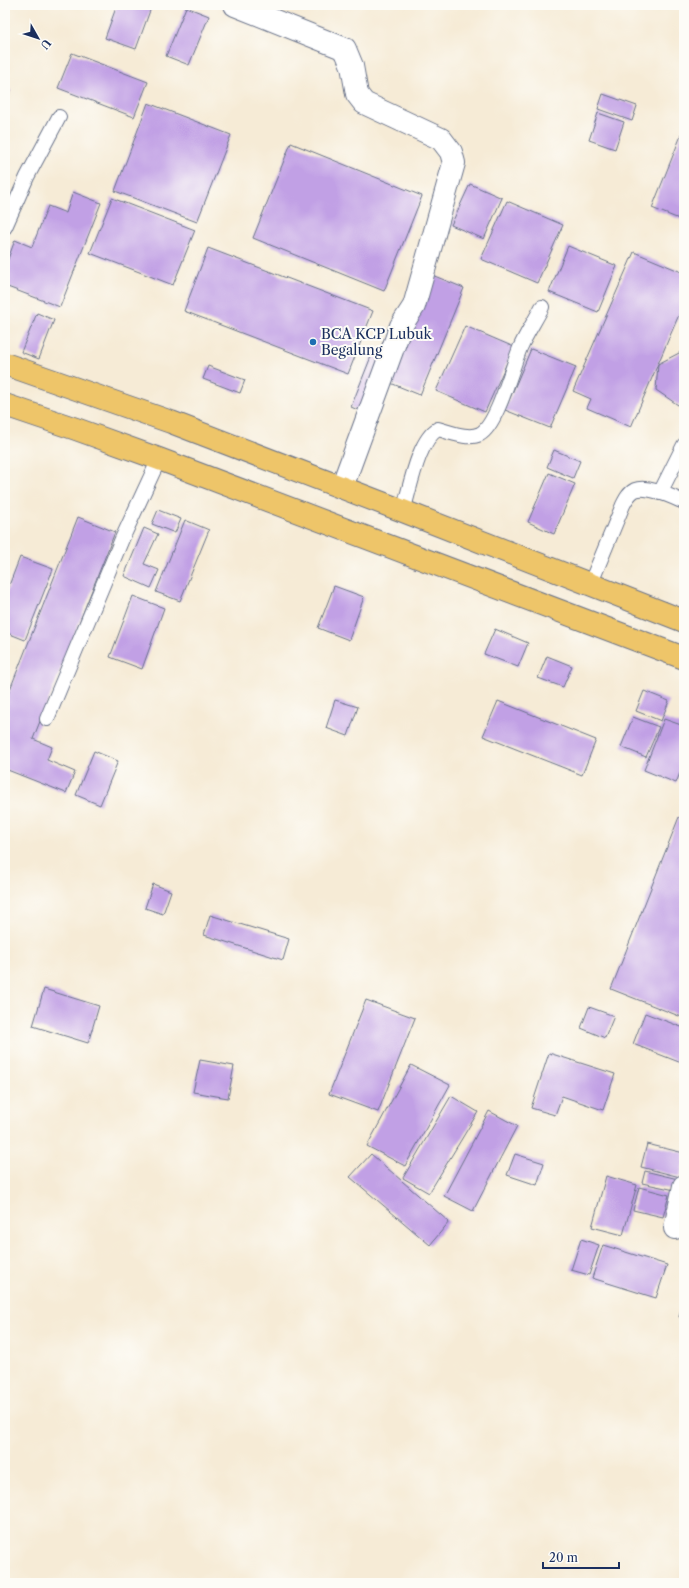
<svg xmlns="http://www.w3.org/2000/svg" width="689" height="1588" font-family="'Libre Caslon Text',serif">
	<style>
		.building { fill: #c1a0e5 }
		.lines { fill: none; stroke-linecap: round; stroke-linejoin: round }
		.service-casing { stroke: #687188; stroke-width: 16 }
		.minor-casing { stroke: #687188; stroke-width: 24 }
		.trunk-casing { stroke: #687188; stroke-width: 24 }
		.service { stroke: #fff; stroke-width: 14 }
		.minor { stroke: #fff; stroke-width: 22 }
		.trunk { stroke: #eec569; stroke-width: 22 }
		.poi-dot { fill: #1f6fb2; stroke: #fdfcf7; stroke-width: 1.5 }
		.labels { text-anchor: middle; stroke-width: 4; stroke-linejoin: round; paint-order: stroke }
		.poi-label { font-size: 14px; fill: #1b2f5e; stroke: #fdfcf7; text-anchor: start }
	</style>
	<rect width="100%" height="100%" fill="#fdfcf7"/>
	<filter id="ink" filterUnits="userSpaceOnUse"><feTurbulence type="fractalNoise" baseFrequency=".025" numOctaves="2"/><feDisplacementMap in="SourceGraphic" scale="8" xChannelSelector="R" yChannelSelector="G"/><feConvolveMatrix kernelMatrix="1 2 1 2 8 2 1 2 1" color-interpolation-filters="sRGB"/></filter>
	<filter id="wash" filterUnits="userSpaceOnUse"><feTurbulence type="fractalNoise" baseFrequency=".012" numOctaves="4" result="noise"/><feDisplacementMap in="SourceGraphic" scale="16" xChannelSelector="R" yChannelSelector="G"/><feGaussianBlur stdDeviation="0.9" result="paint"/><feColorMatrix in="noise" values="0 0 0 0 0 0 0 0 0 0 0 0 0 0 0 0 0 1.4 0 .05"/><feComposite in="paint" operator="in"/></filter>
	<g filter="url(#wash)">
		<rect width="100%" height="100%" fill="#f6ebd6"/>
		<g id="blocks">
			<path class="building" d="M117 5H152L136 49 105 38Z
				M186 7 209 16 189 65 166 56Z
				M72 53 148 82 134 117 58 88Z
				M5 88 11 90 5 105Z
				M603 94 637 106 632 121 598 109Z
				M148 103 231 135 197 222 115 191Z
				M598 113 624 122 615 149 589 140Z
				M684 128V221L652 208Z
				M291 143 422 196 384 291 253 238Z
				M470 184 502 198 484 239 451 225Z
				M73 192 101 203 60 307 5 286V267L15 240 32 247 48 206 66 213Z
				M112 198 195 230 173 285 90 253Z
				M507 201 563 225 537 283 481 259Z
				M568 246 617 266 598 312 549 292Z
				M208 248 373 311 348 374 184 311Z
				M634 252 684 273V303L631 427 587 408 591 399 573 391Z
				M432 275 464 288 420 395 388 382Z
				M37 313 54 320 39 359 21 352Z
				M465 326 514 347 485 412 436 391Z
				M374 349 389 355 365 413 351 407Z
				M531 349 576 367 550 428 505 410Z
				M681 352 684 354V402L678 405 656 390 658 364Z
				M208 366 245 380 240 393 203 379Z
				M554 450 580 461 573 478 547 467Z
				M549 473 575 484 554 534 528 522Z
				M158 510 181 519 175 533 152 524Z
				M78 517 115 532 33 739 52 747 47 760 75 772 66 793 5 769V702Z
				M185 520 209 530 180 601 156 592Z
				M144 528 158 534 144 564 159 570 151 588 124 576Z
				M20 557 53 569 25 640 5 632V596Z
				M334 586 364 597 349 640 318 628Z
				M133 596 164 608 142 669 110 657Z
				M495 629 528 643 518 667 484 654Z
				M547 656 572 666 563 687 538 678Z
				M644 691 669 701 661 721 636 711Z
				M335 700 358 707 348 736 326 728Z
				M498 701 596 740 582 775 483 736Z
				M633 717 659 727 646 757 621 747Z
				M664 719 684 726V763L676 783 644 770Z
				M94 751 118 761 100 805 76 795Z
				M679 817 684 819V1018L611 989Z
				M153 884 171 891 163 914 145 908Z
				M210 915 289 939 283 960 204 935Z
				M44 989 99 1006 88 1043 33 1026Z
				M366 1000 415 1018 378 1112 329 1094Z
				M589 1007 614 1016 605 1038 581 1028Z
				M645 1013 684 1028V1064L633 1044Z
				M549 1053 615 1074 603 1110 562 1096 555 1115 531 1108Z
				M200 1060 234 1066 228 1098 193 1092Z
				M411 1065 450 1085 405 1166 367 1146Z
				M451 1096 478 1112 429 1193 403 1178Z
				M489 1111 517 1126 473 1211 444 1196Z
				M647 1144 684 1153V1161L680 1177 641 1167Z
				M371 1154 449 1222 430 1245 350 1177Z
				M515 1154 544 1163 537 1185 507 1175Z
				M645 1171 678 1179 675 1190 642 1183Z
				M606 1176 637 1185 623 1235 592 1227Z
				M639 1187 669 1195 663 1217 633 1210Z
				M581 1239 599 1245 589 1275 571 1270Z
				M603 1245 667 1265 656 1298 592 1278Z
				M683 1300H684V1318L679 1317Z"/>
		</g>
	</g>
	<g filter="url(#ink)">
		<use href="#blocks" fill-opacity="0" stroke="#687188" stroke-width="1"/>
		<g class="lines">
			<g class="service-casing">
				<path id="service" d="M5 227 27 177 59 117
					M660 493 684 445
					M403 511C410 489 418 440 438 429 450 432 468 440 480 434 497 425 512 367 520 348 526 334 535 321 542 307
					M590 585 623 505C626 499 629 493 635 490 648 485 672 497 684 502
					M47 719 122 539 159 459"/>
			</g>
			<g class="minor-casing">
				<path id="minor" d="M235 5 345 49 352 66 357 94 364 103 441 139 451 152 454 163 414 306 401 326 342 487
					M675 1228 684 1186"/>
			</g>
			<g class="trunk-casing">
				<path id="trunk" d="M5 364 171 422 403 511 684 621
					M5 405 76 429 159 459 684 658"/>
			</g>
			<use href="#service" class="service"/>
			<use href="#minor" class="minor"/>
			<use href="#trunk" class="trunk"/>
		</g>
	</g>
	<circle class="poi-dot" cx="313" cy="342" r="4"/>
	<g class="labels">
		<g class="poi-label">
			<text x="321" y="339">BCA KCP Lubuk<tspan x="321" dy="16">Begalung</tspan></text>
		</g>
	</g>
	<rect width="689" height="1588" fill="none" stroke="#fdfcf7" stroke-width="20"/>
	<g transform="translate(38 38) rotate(129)" stroke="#fdfcf7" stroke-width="3" paint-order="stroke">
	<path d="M0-3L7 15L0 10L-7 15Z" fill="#1b2f5e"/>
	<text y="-6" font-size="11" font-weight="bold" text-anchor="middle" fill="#1b2f5e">U</text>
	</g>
	<path d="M543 1562v6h76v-6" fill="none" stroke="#1b2f5e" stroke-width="2"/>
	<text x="549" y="1562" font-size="12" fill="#1b2f5e" stroke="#fdfcf7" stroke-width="3" paint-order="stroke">20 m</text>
</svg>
